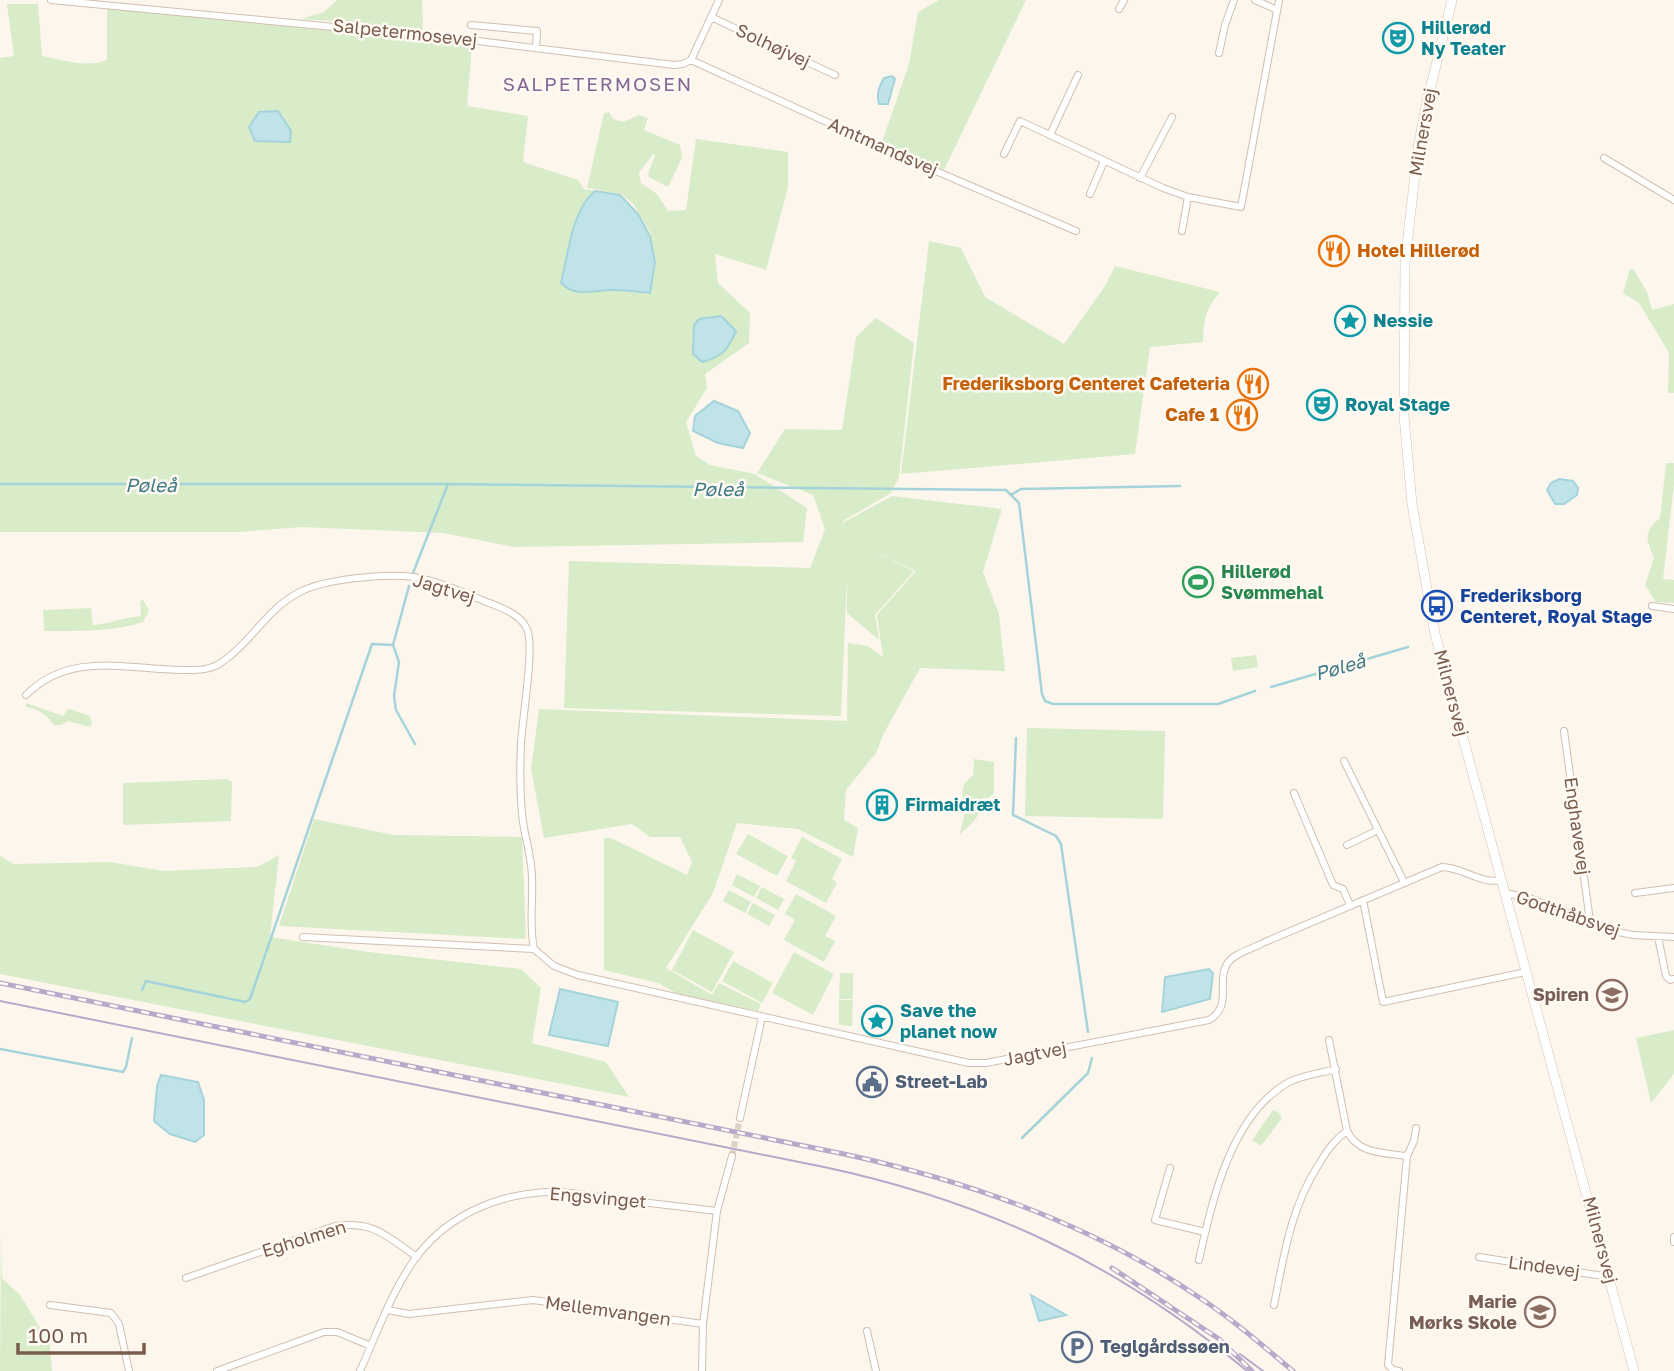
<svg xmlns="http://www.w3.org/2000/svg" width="1674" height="1371" font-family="'Golos Text',sans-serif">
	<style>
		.green { fill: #d8ecc9 }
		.water { fill: #bfe3e8; stroke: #a5d3da; stroke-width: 2 }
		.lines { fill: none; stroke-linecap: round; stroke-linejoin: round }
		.stream { stroke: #a5d3da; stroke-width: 2.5 }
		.street-tunnel { stroke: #dcd0c4; stroke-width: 6; stroke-dasharray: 6 3; stroke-linecap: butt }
		.street-casing { stroke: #d1beb0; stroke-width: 8 }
		.secondary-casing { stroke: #d6c0b0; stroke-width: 10 }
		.street { stroke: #fff; stroke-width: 6 }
		.secondary { stroke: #fff; stroke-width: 9 }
		.tram { stroke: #b9a8c9; stroke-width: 2 }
		.rail-casing { stroke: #b9a8c9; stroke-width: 5 }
		.rail { stroke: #fffaf3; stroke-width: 2.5; stroke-dasharray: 8; stroke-linecap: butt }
		.labels { text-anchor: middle; stroke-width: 5; stroke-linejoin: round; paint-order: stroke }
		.culture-label { font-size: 18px; font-weight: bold; fill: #0d838f; stroke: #fffaf3; text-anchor: start }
		.street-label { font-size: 18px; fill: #7a5c4d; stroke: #fffaf3 }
		.food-label { font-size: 18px; font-weight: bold; fill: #c56008; stroke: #fffaf3; text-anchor: end }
		.leisure-label { font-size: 18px; font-weight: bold; fill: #27864d; stroke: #fffaf3; text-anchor: start }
		.transit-label { font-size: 18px; font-weight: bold; fill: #164399; stroke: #fffaf3; text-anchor: start }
		.education-label { font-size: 18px; font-weight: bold; fill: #785e54; stroke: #fffaf3; text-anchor: end }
		.service-label { font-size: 18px; font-weight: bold; fill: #4e5e75; stroke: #fffaf3; text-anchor: start }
		.neighbourhood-label { font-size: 19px; letter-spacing: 2px; fill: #846695; stroke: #fffaf3 }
		.water-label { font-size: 19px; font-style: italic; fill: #437c86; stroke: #fffaf3 }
	</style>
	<rect width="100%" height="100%" fill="#fdf6ec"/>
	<path class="green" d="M337 0H422L423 32 350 22 301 19 324 12Z
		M939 0H1026L944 170 882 142 909 64 918 12Z
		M7 4H38L42 56C62 60 87 68 107 60V7L359 32 365 37 362 32 472 46 467 106 528 116 523 162 578 180 584 189 595 191 587 198 584 293 612 290 650 294 656 262 650 232 634 205 621 194 587 188 604 113 609 112 613 119 623 122 639 115 648 118 644 130 680 145 682 158 668 187 649 177 648 174 655 155 653 154 639 173 641 183 657 194 668 211 686 210 696 139 788 152V187L766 270 715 254 718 283 750 313 749 343 705 374 707 388 686 422 696 456 710 465 755 474 807 508 803 542 514 547 443 533 302 527 240 532H0V58L14 56Z
		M929 241 961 248 985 297 1064 344 1105 286 1115 266 1220 292C1205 310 1204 318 1203 342L1150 347 1135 454 901 474Z
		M1630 269 1634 270 1647 292 1652 310 1674 304V393H1668L1669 353 1639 303 1623 293Z
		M876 318 914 343 899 477 891 493 843 521 844 526V522L892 496 1002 509 983 572 999 614 1005 671 920 668 884 733 876 753 846 790 844 820 858 828 853 857 798 829 737 823 713 893 666 968 712 995 719 983 761 1004 758 1011 678 994 658 983 604 970V838H611L687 875 692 862 680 837H650L632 824 544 838 531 769 539 709 847 721 848 643 868 646 883 657 877 615 916 571 857 544 914 571 875 615 879 640 847 613V578L841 716 564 708 569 561 810 568 825 529 813 495 757 473 785 429 842 430 856 337Z
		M1666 463H1674V485L1663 579 1674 580V603L1656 602 1645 585 1654 558C1646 539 1643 532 1660 518Z
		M143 600 149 610 143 622C115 632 73 631 44 631L43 610 91 608 93 625C110 624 123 617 141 616L140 601Z
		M1256 655 1258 667 1233 671 1231 658Z
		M26 703 63 716 67 710 70 709 90 716 92 723 90 727 68 721 61 725H54C47 716 38 708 26 707Z
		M1027 728 1165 731 1163 819 1025 816Z
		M974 759 994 762V793L989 798H982C983 815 971 825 960 834 961 827 965 817 964 811 963 797 958 784 973 776Z
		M227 779 232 782 231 821 123 825V783Z
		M314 819 394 835 522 837 526 939 279 926Z
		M748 834 788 856 777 876 736 854Z
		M802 837 842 859 832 879 837 883 826 903 786 881 796 861 791 858Z
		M279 855 270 937 369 952 521 969 541 988 532 1043 606 1062 629 1097 0 974V856L14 864 110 862 164 871 257 867Z
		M737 874 760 886 754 897 732 885Z
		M762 887 784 899 778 910 756 898Z
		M729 890 751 902 745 913 723 901Z
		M796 894 836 916 825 936 835 941 824 962 784 940 795 920 785 914Z
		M753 903 775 915 769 926 747 914Z
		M693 930 734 952 712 992 672 970Z
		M794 952 834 974 813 1015 772 993Z
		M733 961 773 983 762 1003 722 981Z
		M840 973H853V999H839Z
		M839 1000H853L852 1026 839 1025Z
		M1674 1030V1074L1651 1103 1636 1038Z
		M1273 1110 1278 1112 1282 1118 1261 1146 1252 1140Z
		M1 1231 2 1278 20 1295 50 1344 52 1371H0Z"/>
	<path class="water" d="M892 76 895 79 888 104H879C876 95 879 86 884 78Z
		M278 111 291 131 290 142 255 141 249 127 259 112Z
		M595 191 620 195 638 214 650 236 655 262 650 293C638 292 627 290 615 290 597 289 576 299 561 283 568 255 572 209 595 191Z
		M721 316 736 331C728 349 723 357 702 362L693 354 694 325 699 319Z
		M714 401 738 411 750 433 743 448 718 443 693 431 695 416Z
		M1559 479 1573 481 1578 488 1577 495 1564 504H1555L1547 490 1551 483Z
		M1209 969 1213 973 1210 999 1162 1012 1165 977Z
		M560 989 618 1002 608 1046 549 1035Z
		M161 1075 198 1082 204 1100V1135L195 1142 170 1134 154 1121 157 1086Z
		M1031 1295 1066 1315 1039 1321Z"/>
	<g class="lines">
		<path class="stream" d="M0 484H448L1006 490 1019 503 1042 694 1045 701 1053 704H1218L1255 691
			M1011 495 1021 489 1180 486
			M413 573 448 484
			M393 645 399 662 394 696 396 710 415 744
			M1271 687 1408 647
			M1016 738 1013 815 1056 836 1061 844 1088 1032
			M142 990 146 981 245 1002 250 999 372 644 393 645 409 586
			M0 1049 123 1072 126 1067 132 1038
			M1022 1138 1088 1073 1092 1058"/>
		<path class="street-tunnel" d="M732 1156 740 1118"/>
		<g class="street-casing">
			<path id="street" d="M51 0 470 40 674 65 683 64 691 60 719 0
				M1255 0 1277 10
				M1119 9 1124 0
				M711 17 835 75
				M471 25 537 31 536 47
				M1219 53 1225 25 1234 0
				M691 60 910 160 1076 231
				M1050 135 1078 75
				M1004 154 1020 121 1163 188 1188 197 1241 207 1279 0
				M1604 158 1674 200
				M1140 178 1172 117
				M1090 194 1104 161
				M1182 231 1188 197
				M1652 606 1674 609
				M26 695C70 651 126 669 181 670 195 670 210 671 222 662 252 642 266 609 300 592 324 579 386 573 414 577 438 581 462 592 484 601 499 607 520 613 527 629 535 646 522 720 521 744 520 766 520 791 522 813 523 830 529 847 531 865 535 893 528 921 534 949
				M1564 731 1590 921
				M1344 761 1404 882
				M1294 793 1333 885 1343 889 1350 905
				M1347 845 1378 830
				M1505 893 1529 898 1618 932 1633 935 1674 937
				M1635 893 1674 888
				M1363 900 1383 1002 1526 972
				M303 937 534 949 554 966 578 975 969 1063H986L1209 1020C1233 1006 1216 983 1227 964 1233 954 1251 949 1261 944
				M1658 937 1666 976 1670 980 1674 979
				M1265 942 1442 867C1462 867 1482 885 1501 880
				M1329 1040 1347 1131C1358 1154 1384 1153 1407 1156
				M740 1118 762 1017
				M1170 1168 1155 1220 1205 1232
				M1674 1237V1242
				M1479 1257 1610 1277
				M1199 1260C1212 1201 1231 1114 1289 1082 1303 1075 1321 1073 1336 1069
				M186 1278 335 1226C375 1221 386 1236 417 1257
				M50 1305 111 1313 119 1324 129 1371
				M1274 1305C1284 1255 1291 1207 1319 1164 1327 1151 1334 1140 1347 1131
				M388 1310 409 1314 533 1300 703 1324
				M867 1331 876 1371
				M217 1371 324 1332H337L371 1346
				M360 1371C377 1333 392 1290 417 1256 450 1213 504 1191 558 1192 577 1193 597 1197 616 1199 650 1203 684 1207 717 1211
				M702 1371 703 1324 717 1211 732 1156
				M1399 1371 1393 1370 1388 1365 1407 1156 1414 1141 1416 1128"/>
		</g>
		<g class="secondary-casing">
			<path id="secondary" d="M1452 0 1426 106 1418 148 1405 263 1404 416 1412 504 1435 634 1634 1371"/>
		</g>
		<use href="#street" class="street"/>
		<use href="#secondary" class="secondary"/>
		<path class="tram" d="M0 1001 824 1167C988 1202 1118 1264 1247 1371
			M1240 1354 1263 1371"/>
		<g class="rail-casing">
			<path id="rail" d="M0 983 844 1154C968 1181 1091 1224 1197 1296 1231 1318 1262 1345 1293 1371
				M1112 1268 1219 1339 1252 1371"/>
		</g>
		<use href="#rail" class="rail"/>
	</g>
	<defs>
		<g id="theatre-ring" transform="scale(1.575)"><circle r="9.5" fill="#fffaf3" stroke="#0f9aa8" stroke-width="1.5"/><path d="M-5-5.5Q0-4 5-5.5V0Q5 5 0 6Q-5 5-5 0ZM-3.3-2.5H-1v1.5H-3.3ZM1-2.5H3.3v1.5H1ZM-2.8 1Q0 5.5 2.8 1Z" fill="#0f9aa8"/></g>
		<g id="restaurant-ring" transform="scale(1.575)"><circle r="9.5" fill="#fffaf3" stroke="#e8710a" stroke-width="1.5"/><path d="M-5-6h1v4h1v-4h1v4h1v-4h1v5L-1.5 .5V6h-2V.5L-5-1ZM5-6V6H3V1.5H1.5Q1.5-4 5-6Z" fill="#e8710a"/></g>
		<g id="sight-ring" transform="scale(1.575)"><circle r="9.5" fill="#fffaf3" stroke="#0f9aa8" stroke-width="1.5"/><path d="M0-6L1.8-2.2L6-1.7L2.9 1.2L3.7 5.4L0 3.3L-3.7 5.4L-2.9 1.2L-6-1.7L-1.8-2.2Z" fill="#0f9aa8"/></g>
		<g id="stadium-ring" transform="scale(1.575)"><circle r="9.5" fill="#fffaf3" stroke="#2e9e5b" stroke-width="1.5"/><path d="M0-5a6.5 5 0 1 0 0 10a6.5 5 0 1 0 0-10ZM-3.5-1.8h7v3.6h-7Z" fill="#2e9e5b"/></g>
		<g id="bus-ring" transform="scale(1.575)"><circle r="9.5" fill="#fffaf3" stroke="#1a4fb4" stroke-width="1.5"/><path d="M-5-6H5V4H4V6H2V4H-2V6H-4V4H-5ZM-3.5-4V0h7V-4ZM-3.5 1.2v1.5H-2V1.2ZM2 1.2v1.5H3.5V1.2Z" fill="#1a4fb4"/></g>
		<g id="building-ring" transform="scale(1.575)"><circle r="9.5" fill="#fffaf3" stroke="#0f9aa8" stroke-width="1.5"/><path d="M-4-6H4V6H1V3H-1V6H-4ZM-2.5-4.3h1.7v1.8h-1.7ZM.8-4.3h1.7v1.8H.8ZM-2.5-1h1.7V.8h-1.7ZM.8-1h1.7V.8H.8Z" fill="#0f9aa8"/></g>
		<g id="school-ring" transform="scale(1.575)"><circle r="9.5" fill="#fffaf3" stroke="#8d6e63" stroke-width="1.5"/><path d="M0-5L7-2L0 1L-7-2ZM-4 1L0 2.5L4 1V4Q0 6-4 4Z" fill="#8d6e63"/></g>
		<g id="civic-ring" transform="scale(1.575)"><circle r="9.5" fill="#fffaf3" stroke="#5c6f8a" stroke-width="1.5"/><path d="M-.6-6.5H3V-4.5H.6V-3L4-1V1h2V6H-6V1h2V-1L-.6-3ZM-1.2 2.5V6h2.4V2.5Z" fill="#5c6f8a"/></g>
		<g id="parking-ring" transform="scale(1.575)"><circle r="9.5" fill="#fffaf3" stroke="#5c6f8a" stroke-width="1.5"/><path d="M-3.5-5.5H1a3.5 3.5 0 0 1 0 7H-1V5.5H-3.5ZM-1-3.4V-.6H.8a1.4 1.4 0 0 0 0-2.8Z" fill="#5c6f8a"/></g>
	</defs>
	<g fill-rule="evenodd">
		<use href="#theatre-ring" x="1398" y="38"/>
		<use href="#restaurant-ring" x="1334" y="251"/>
		<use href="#sight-ring" x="1350" y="321"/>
		<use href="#restaurant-ring" x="1253" y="384"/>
		<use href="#theatre-ring" x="1322" y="405"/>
		<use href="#restaurant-ring" x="1242" y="415"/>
		<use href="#stadium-ring" x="1198" y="582"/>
		<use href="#bus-ring" x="1437" y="606"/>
		<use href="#building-ring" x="882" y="805"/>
		<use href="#school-ring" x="1612" y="995"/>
		<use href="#sight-ring" x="877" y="1021"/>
		<use href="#civic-ring" x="872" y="1082"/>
		<use href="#school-ring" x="1540" y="1312"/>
		<use href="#parking-ring" x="1077" y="1347"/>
	</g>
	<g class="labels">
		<g class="culture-label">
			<text x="1421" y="34">Hillerød<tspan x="1421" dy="21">Ny Teater</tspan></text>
			<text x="1373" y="327">Nessie</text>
			<text x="1345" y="411">Royal Stage</text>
			<text x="905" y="811">Firmaidræt</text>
			<text x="900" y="1017">Save the<tspan x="900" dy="21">planet now</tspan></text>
		</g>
		<g class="street-label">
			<text transform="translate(405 33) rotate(6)" y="6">Salpetermosevej</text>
			<text transform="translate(773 46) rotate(25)" y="6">Solhøjvej</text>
			<text transform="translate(1423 132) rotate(-80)" y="6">Milnersvej</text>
			<text transform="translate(883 147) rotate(24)" y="6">Amtmandsvej</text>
			<text transform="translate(444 589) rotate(17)" y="6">Jagtvej</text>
			<text transform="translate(1451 693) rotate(75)" y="6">Milnersvej</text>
			<text transform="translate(1577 826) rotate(82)" y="6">Enghavevej</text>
			<text transform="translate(1568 914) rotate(19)" y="6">Godthåbsvej</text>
			<text transform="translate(1035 1054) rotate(-11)" y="6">Jagtvej</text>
			<text transform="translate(598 1198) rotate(5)" y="6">Engsvinget</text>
			<text transform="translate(304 1239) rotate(-17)" y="6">Egholmen</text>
			<text transform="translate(1600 1240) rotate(75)" y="6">Milnersvej</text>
			<text transform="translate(1544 1267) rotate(8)" y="6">Lindevej</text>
			<text transform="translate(608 1311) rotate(8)" y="6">Mellemvangen</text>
		</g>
		<g class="food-label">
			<text x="1357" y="257" text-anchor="start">Hotel Hillerød</text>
			<text x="1230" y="390">Frederiksborg Centeret Cafeteria</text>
			<text x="1219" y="421">Cafe 1</text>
		</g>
		<g class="leisure-label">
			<text x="1221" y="578">Hillerød<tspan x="1221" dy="21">Svømmehal</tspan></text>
		</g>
		<g class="transit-label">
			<text x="1460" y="602">Frederiksborg<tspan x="1460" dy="21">Centeret, Royal Stage</tspan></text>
		</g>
		<g class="education-label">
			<text x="1589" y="1001">Spiren</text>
			<text x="1517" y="1308">Marie<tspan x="1517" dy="21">Mørks Skole</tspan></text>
		</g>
		<g class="service-label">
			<text x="895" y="1088">Street-Lab</text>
			<text x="1100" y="1353">Teglgårdssøen</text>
		</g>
		<g class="neighbourhood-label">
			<text x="598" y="91">SALPETERMOSEN</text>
		</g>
		<g class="water-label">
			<text x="151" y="492">Pøleå</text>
			<text x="718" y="496">Pøleå</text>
			<text transform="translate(1340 667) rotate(-16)" y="7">Pøleå</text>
		</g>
	</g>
	<path d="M18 1343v10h126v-10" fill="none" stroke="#7a5c4d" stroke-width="3.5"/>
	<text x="28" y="1343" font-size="21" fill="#7a5c4d" stroke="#fffaf3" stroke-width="5" paint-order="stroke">100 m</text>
</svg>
